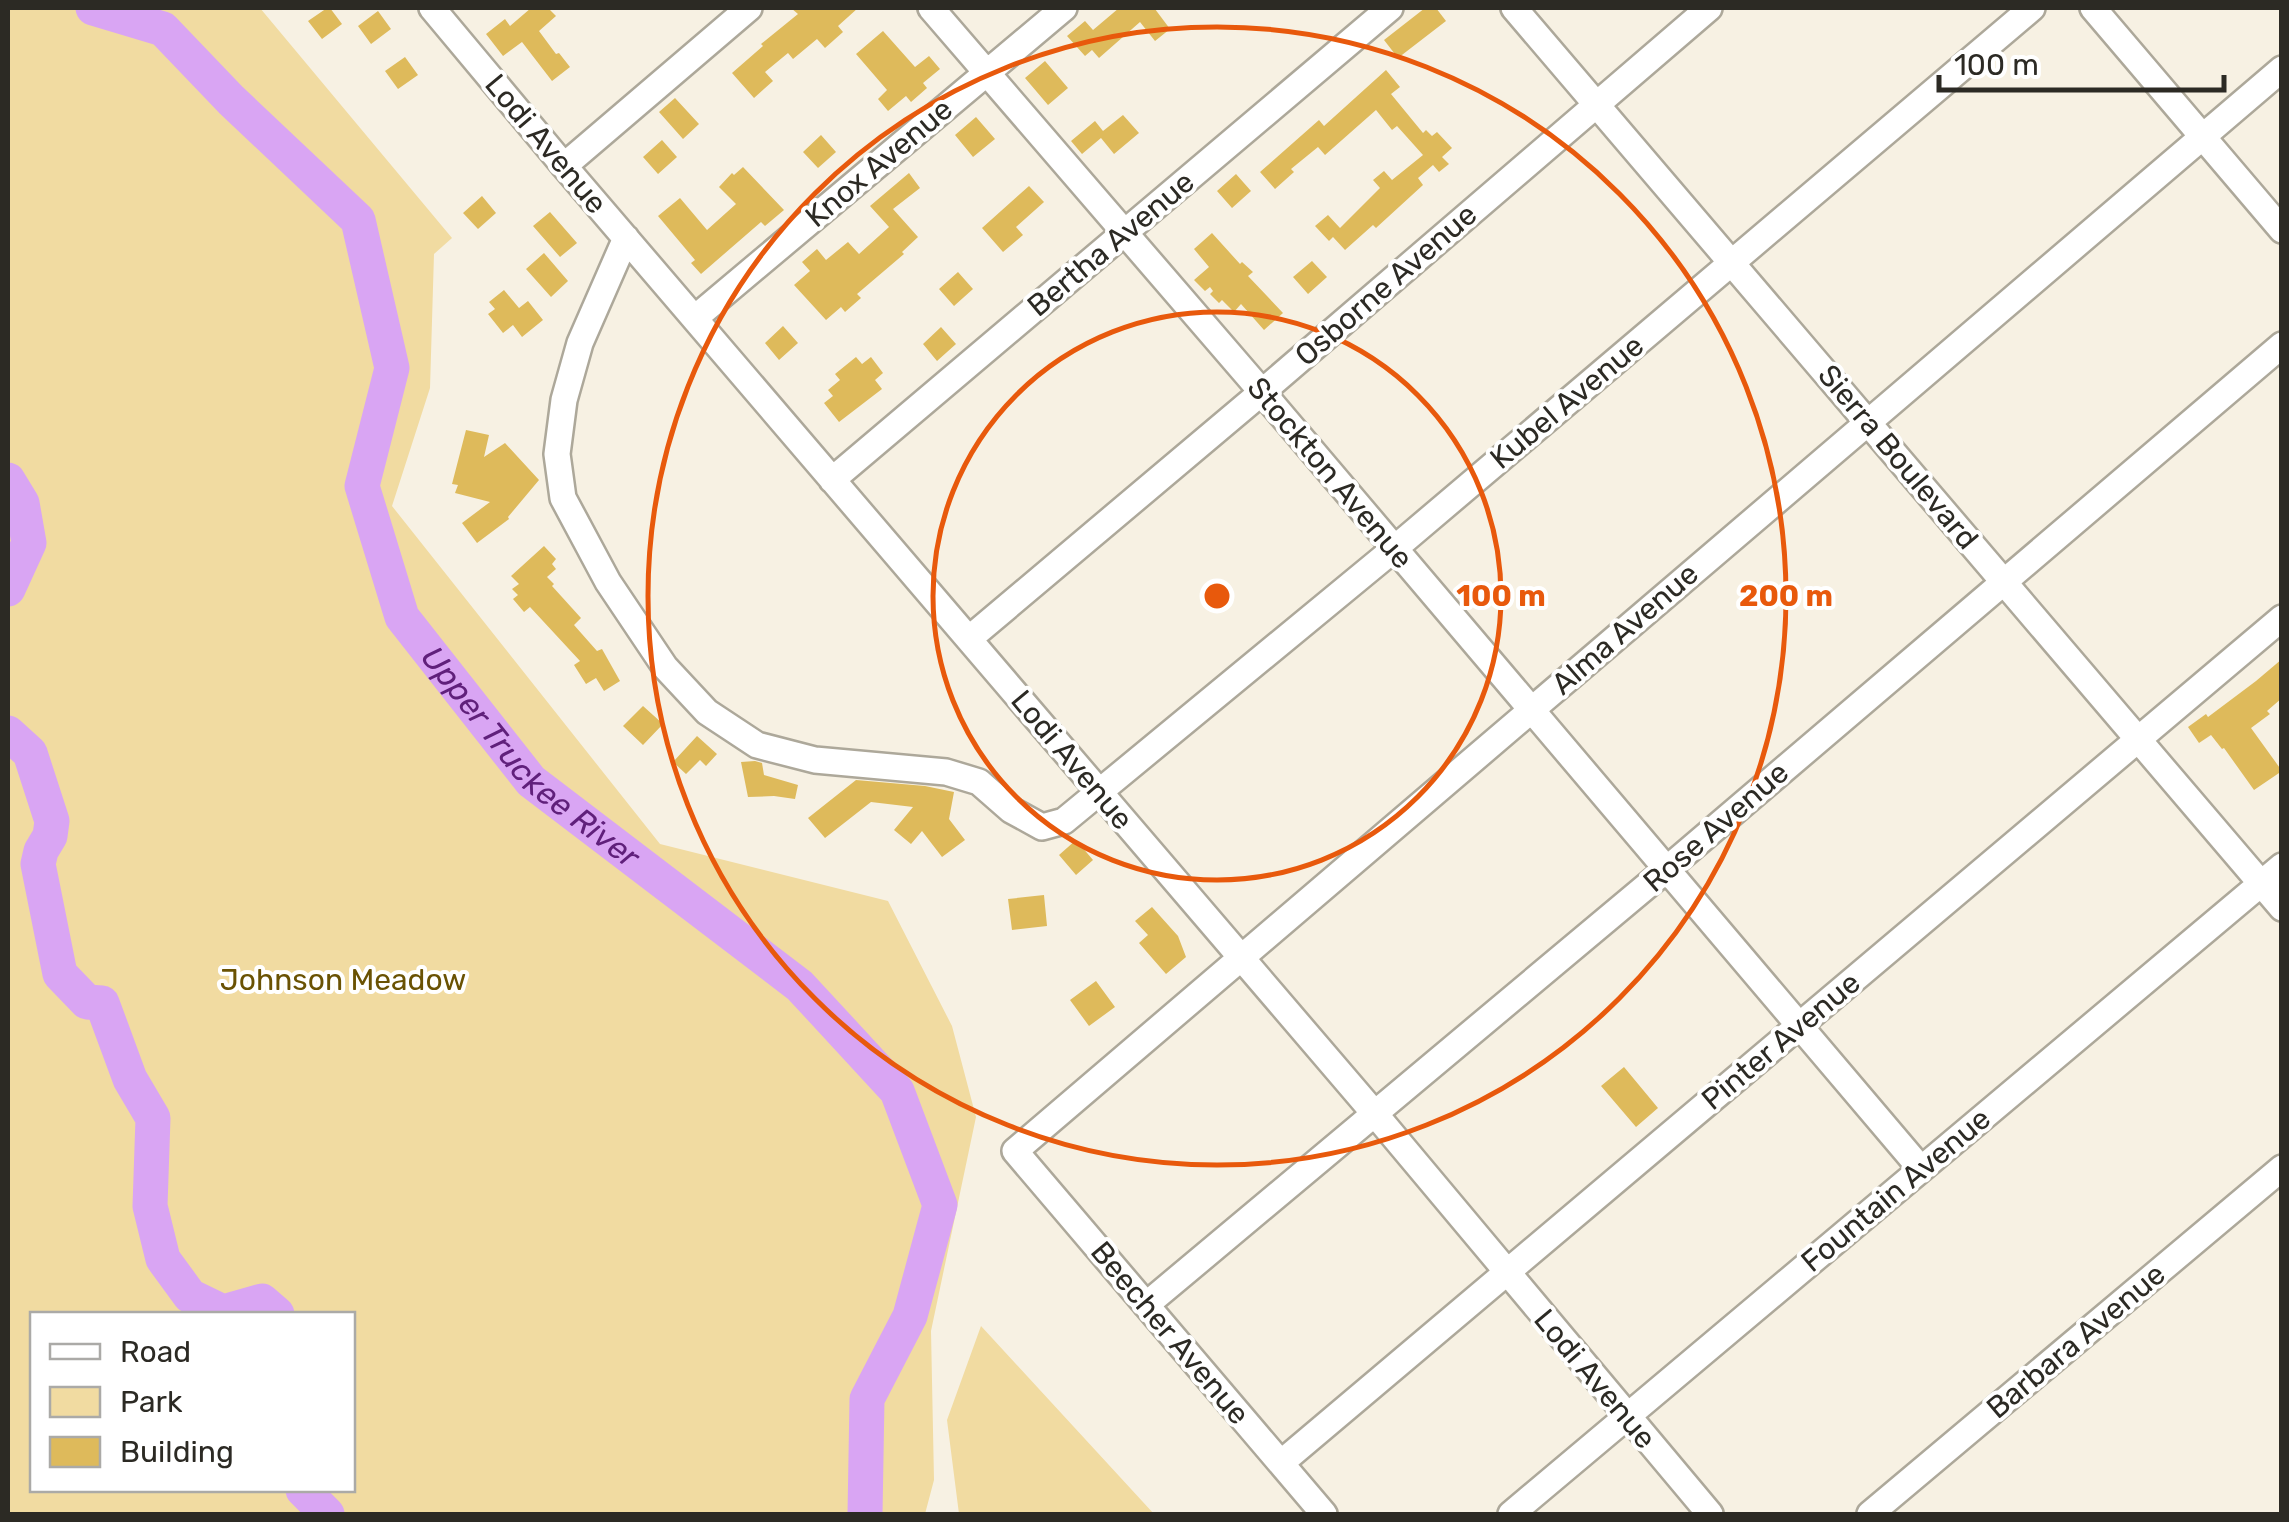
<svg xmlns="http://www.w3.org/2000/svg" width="2289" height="1522" font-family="Rubik,sans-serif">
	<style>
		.green { fill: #f1dba1; fill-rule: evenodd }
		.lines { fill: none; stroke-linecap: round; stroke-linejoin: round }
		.river { stroke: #d9a5f3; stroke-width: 35 }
		.building { fill: #deba5b }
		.minor-casing { stroke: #ada89a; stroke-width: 30 }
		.minor { stroke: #fff; stroke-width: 25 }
		.ring { fill: none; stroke: #e8590c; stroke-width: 5 }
		.labels { text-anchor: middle; stroke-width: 8; stroke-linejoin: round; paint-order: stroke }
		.street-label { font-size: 30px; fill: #2c2a24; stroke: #fff }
		.park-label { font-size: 30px; fill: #6a5203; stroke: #fff }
		.water-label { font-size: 32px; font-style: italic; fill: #60207b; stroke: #fff }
		.centre { fill: #e8590c; stroke: #fff; stroke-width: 5 }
		.ring-label { font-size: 30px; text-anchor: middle; font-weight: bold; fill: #e8590c; stroke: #fff; stroke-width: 8; stroke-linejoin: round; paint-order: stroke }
	</style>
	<rect width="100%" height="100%" fill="#f7f1e3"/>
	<path class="green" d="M8 8H260L452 238 434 254 430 388 392 506 660 844 888 901 952 1026 976 1117 931 1331 934 1480 925 1514H8ZM32 1314H352V1490H32Z
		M981 1326 1154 1514H959L947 1420Z"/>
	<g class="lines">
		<g class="river">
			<path id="s1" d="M93 8 163 29 231 100 358 220 392 368 362 486 402 617 531 781 800 986 897 1091 940 1205 910 1316 867 1399 865 1514"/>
			<path d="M8 480 22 503 29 543 8 589"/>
			<path d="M8 733 30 753 52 821 50 836 41 851 38 864 60 974 87 1002 102 1003 130 1079 153 1118 150 1206 163 1259 190 1296 223 1312 262 1301 277 1314"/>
			<path d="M303 1490 327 1514"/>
		</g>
	</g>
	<path class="building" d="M327 8H330L342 24 322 39 308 21Z
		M531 8H548L556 16 539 31 556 54 559 53 570 67 552 81 522 42 503 56 486 34 505 19 510 26Z
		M791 8H858L838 26 843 32 825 48 817 39 793 59 788 53 765 72 773 81 754 98 732 73 763 46 761 44 798 14Z
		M1119 8H1156L1155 9 1170 29 1155 41 1140 22 1099 58 1092 50 1085 56 1067 36 1085 21 1093 30Z
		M1425 8H1436L1446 21 1398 58 1384 40Z
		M378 11 391 29 371 44 358 26Z
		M883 31 915 67 929 56 940 69 923 83 927 88 911 102 906 96 888 111 878 99 887 90 856 54Z
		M405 57 418 75 398 89 385 71Z
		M1045 61 1068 88 1048 105 1025 78Z
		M1386 70 1400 87 1391 94 1423 133 1426 130 1432 136 1437 132 1452 148 1442 157 1449 164 1439 172 1433 165 1418 178 1423 185 1376 228 1373 225 1345 250 1333 237 1329 241 1315 226 1328 215 1340 228 1380 188 1373 180 1384 171 1392 180 1423 155 1397 126 1392 130 1376 110 1325 155 1318 147 1291 169 1294 172 1275 189 1260 172 1319 120 1324 126Z
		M675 98 699 124 683 139 659 112Z
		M1123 115 1139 133 1114 154 1101 138 1082 154 1071 141 1095 121 1103 131Z
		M976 117 995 139 973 157 955 135Z
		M821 135 836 152 818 168 803 152Z
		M662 140 677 157 658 174 643 157Z
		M743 167 784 210 765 226 761 222 701 274 691 263 695 260 658 216 680 198 707 230 736 204 719 187 732 173 734 175Z
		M909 173 920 188 893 209 918 237 902 252 904 254 857 294 861 298 845 312 841 307 826 320 794 285 810 271 802 262 817 249 826 260 848 242 859 254 889 227 870 206Z
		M1236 174 1251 191 1232 208 1217 191Z
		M1029 186 1044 202 1016 227 1023 235 1003 252 982 228Z
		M482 196 496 213 478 229 463 213Z
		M550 212 577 243 560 257 533 226Z
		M1212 233 1240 264 1242 262 1253 272 1248 276 1283 313 1264 330 1241 304 1234 312 1222 300 1219 303 1210 294 1213 291 1210 287 1205 291 1194 280 1209 267 1194 249Z
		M544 253 568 281 551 297 526 269Z
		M1312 261 1327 277 1308 294 1293 277Z
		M958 272 973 289 954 306 939 289Z
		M504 290 519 308 528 301 543 320 522 337 513 325 503 333 488 314 495 309 489 302Z
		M783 326 798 343 779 360 765 343Z
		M941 327 956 344 937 361 923 344Z
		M856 357 862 364 871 357 883 373 875 380 882 389 839 422 824 403 833 396 828 390 840 380 835 374Z
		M466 430 489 435 484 457 505 443 539 480 508 517 509 519 477 543 462 523 490 502 455 493 458 485 452 484Z
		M544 546 556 559 552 564 556 569 547 577 554 584 552 586 581 618 574 625 597 651 602 649 620 681 604 691 596 678 586 684 574 665 580 661 530 607 524 612 513 599 518 595 512 589 519 584 511 576Z
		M2282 659V698L2267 711 2270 714 2251 728 2282 771 2254 790 2224 748 2222 749 2211 735 2199 743 2188 727 2206 714 2208 717 2256 681Z
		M643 706 663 724 643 745 623 726Z
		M697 736 717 754 706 766 700 760 686 774 673 762Z
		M755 761 762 763 764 775 798 785 795 799 774 796 748 797 741 762Z
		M856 780 925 786 954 792 949 819 965 840 942 857 922 831 911 844 894 830 913 807 871 802 825 838 808 818Z
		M1076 840 1093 860 1076 875 1059 855Z
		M1044 895 1047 926 1012 930 1008 899Z
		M1152 907 1178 936 1186 957 1166 974 1139 943 1148 935 1135 921Z
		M1096 981 1115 1007 1089 1026 1070 1000Z
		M1624 1067 1658 1108 1636 1127 1601 1086Z"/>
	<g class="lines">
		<g class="minor-casing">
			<path id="minor" d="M432 8 564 166 1375 1114 1710 1514
				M931 8 1262 392 1921 1169
				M1514 8 2282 908
				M2093 8 2282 230
				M564 166 749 8
				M626 238 580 343 564 400 557 454 563 498 608 582 665 667 707 712 757 745 815 760 946 772 979 782 1011 810 1042 827 1064 821 1394 549 2032 8
				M695 318 1064 8
				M832 480 1390 8
				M970 638 1262 392 1709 8
				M1146 1305 1667 869 2282 345
				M1281 1463 2282 618
				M1324 1514 1015 1151 2282 69
				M1511 1514 2282 866
				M1870 1514 2282 1168"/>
		</g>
		<use href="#minor" class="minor"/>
	</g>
	<g class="ring">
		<circle cx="1217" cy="596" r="284"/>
		<circle cx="1217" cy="596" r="569"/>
	</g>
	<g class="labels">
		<g class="street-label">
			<text transform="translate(546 144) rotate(50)" y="10">Lodi Avenue</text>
			<text transform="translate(879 163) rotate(-40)" y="10">Knox Avenue</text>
			<text transform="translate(1111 244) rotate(-40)" y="10">Bertha Avenue</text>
			<text transform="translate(1386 285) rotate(-41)" y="10">Osborne Avenue</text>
			<text transform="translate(1567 402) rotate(-40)" y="10">Kubel Avenue</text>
			<text transform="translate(1898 457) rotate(50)" y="10">Sierra Boulevard</text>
			<text transform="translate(1330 473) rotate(50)" y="10">Stockton Avenue</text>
			<text transform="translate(1625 629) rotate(-41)" y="10">Alma Avenue</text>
			<text transform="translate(1072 760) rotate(50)" y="10">Lodi Avenue</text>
			<text transform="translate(1716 827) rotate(-41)" y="10">Rose Avenue</text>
			<text transform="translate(1781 1041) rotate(-40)" y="10">Pinter Avenue</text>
			<text transform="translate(1896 1190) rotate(-40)" y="10">Fountain Avenue</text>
			<text transform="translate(1170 1333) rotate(50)" y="10">Beecher Avenue</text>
			<text transform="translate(2076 1341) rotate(-40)" y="10">Barbara Avenue</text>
			<text transform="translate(1595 1379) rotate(50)" y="10">Lodi Avenue</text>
		</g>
		<g class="park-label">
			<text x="343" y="990">Johnson Meadow</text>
		</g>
		<g class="water-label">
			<text dy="11" stroke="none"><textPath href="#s1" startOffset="948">Upper Truckee River</textPath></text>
		</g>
	</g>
	<circle cx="1217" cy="596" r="15" class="centre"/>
	<g class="ring-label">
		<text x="1501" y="606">100 m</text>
		<text x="1786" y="606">200 m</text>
	</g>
	<rect width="2289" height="1522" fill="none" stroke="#2c2a24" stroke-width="20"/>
	<rect x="30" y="1312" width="325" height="180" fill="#ffffff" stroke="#abaaa7" stroke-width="2.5"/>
	<rect x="50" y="1344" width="50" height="15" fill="#ffffff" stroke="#abaaa7" stroke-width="2.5"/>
	<text x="120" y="1362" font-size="30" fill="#2c2a24">Road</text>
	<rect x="50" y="1387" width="50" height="30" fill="#f1dba1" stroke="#abaaa7" stroke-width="2.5"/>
	<text x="120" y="1412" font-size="30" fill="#2c2a24">Park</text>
	<rect x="50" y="1437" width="50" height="30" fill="#deba5b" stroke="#abaaa7" stroke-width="2.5"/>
	<text x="120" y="1462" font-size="30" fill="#2c2a24">Building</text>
	<path d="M1939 75v15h285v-15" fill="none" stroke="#2c2a24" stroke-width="5"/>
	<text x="1954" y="75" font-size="30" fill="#2c2a24" stroke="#ffffff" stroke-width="8" paint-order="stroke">100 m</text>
</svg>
